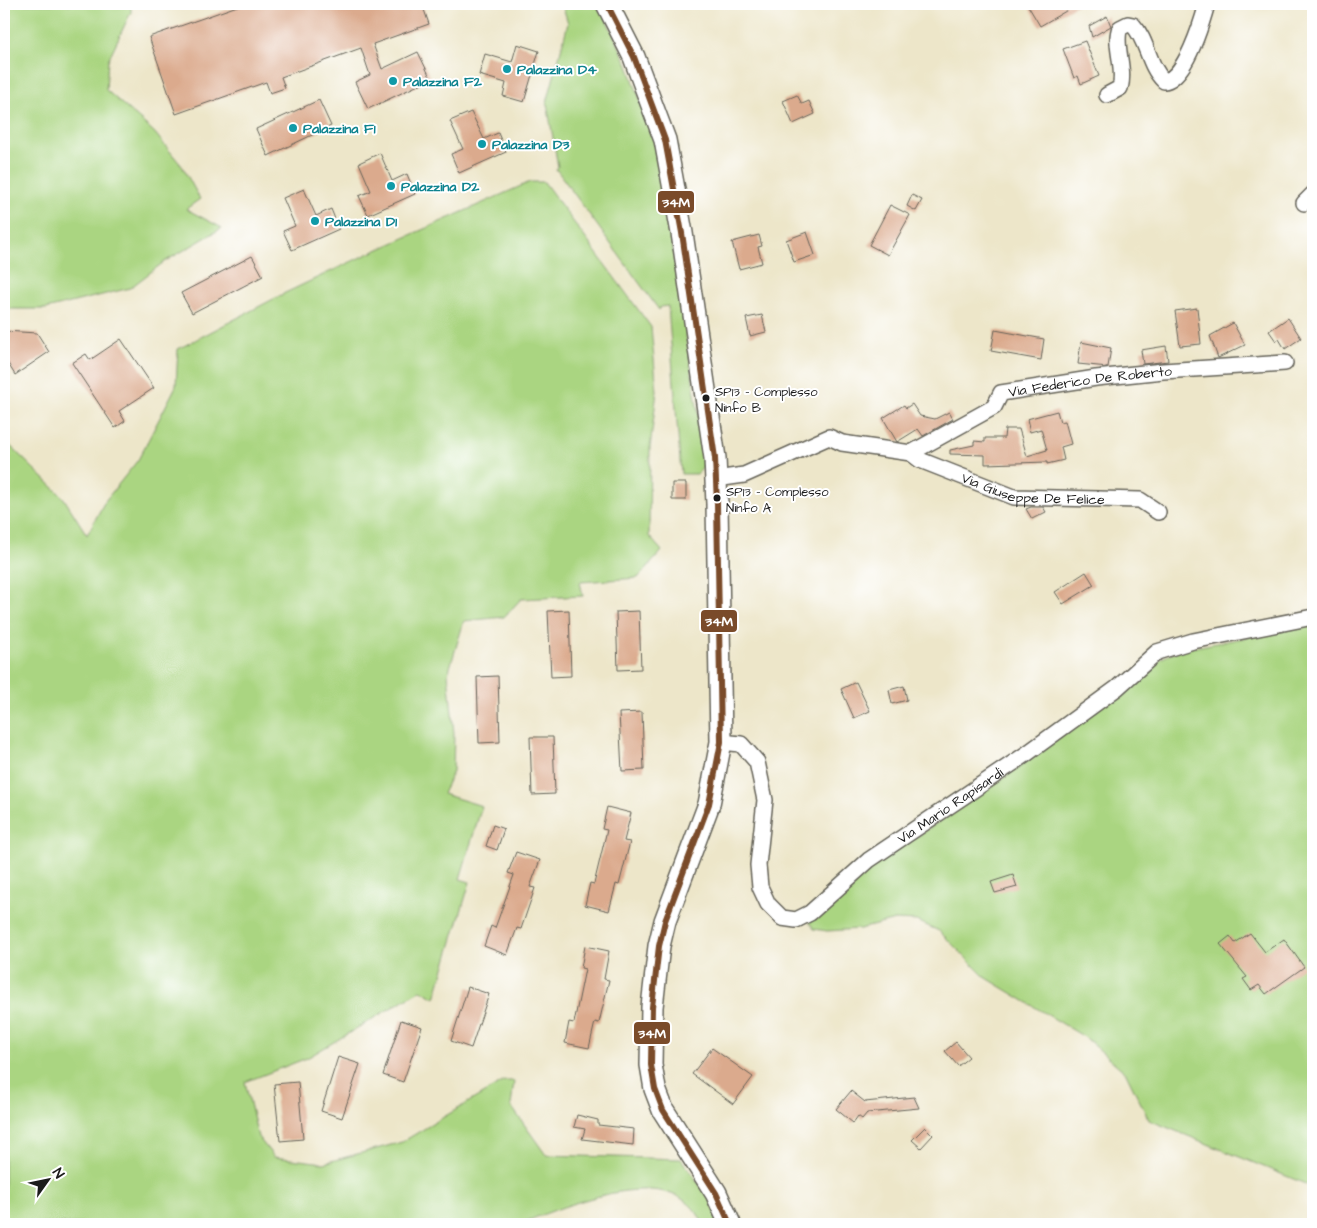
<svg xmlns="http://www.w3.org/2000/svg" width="1317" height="1228" font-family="'Architects Daughter',sans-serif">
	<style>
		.grass { fill: #aad581; stroke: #63784e }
		.building { fill: #dbaa8d }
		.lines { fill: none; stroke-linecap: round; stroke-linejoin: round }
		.street-casing { stroke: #656359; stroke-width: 18 }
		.secondary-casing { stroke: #656359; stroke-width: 24 }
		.street { stroke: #fff; stroke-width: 15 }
		.secondary { stroke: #fff; stroke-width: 21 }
		.bus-1-casing { stroke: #fff; stroke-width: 10 }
		.bus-1 { stroke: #7a4b2a; stroke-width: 6 }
		.culture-dot { fill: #0f9aa8; stroke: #fff; stroke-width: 2 }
		.bus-dot { fill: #1c1c1c; stroke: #fff; stroke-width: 2 }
		.labels { text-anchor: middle; stroke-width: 4; stroke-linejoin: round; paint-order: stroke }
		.bus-label { font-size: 13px; fill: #1c1c1c; stroke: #fff; text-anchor: start }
		.culture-label { font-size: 14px; font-weight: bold; fill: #0d838f; stroke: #fff; text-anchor: start }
		.street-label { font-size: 14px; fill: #1c1c1c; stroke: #fff }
		.line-badge { stroke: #fff; stroke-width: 2 }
		.badge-label { font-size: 14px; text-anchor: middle; font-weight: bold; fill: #fff }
	</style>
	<rect width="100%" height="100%" fill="#fff"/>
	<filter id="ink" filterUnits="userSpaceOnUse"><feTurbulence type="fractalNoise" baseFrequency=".02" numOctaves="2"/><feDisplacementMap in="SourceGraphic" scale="10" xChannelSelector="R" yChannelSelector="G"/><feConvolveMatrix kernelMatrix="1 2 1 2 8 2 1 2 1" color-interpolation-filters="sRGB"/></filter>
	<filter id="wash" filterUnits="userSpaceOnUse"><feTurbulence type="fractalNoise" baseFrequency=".0096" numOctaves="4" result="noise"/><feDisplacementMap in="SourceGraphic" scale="20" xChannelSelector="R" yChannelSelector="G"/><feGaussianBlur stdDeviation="1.12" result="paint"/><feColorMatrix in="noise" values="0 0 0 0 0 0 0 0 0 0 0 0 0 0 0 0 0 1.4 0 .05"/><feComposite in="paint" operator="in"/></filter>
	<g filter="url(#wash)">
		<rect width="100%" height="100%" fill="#ede6c9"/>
		<path class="grass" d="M4 4H131V12L108 60 106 90 154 132 182 166 200 199 186 209 222 228 164 262 130 288 46 309H4Z
			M562 4H599L627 63 657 147 706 465 697 474H681L668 306 660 307 659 310 556 169 558 167 547 103 568 23Z
			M530 182H544L651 327 657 391 650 448 649 536 662 551 638 578 580 582 583 596 521 599 504 617 464 621 448 674 454 733 453 771 443 794 482 806 460 879 470 882 435 998 421 990 307 1058 245 1082 258 1137 274 1157 324 1163 402 1142 504 1081H514L511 1106 546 1155 681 1159 710 1199 720 1224H703C675 1157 566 1206 519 1224H4V440L63 497 87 535 105 501 138 460 176 386 178 349 283 294 361 257Z
			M1313 625V1187L1149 1120 1126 1073 1086 1038 985 977 939 931 917 921 895 920 860 929 827 931 814 929 809 922 877 863 987 790 1122 691 1162 658 1179 650Z"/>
		<g id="blocks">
			<path class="building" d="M243 4H422L429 24 373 44 382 69 418 52 431 79 368 109 355 82 370 75 361 48 281 77 285 88 270 93 266 82 176 114 149 37Z
				M1027 4H1078L1040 26Z
				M1107 16 1111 26 1092 37 1089 26Z
				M1085 41 1099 76 1081 84 1078 76 1074 78 1063 49Z
				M517 44 539 51 524 102 503 96 506 83 479 75 485 54 512 62Z
				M797 95 802 104 809 101 815 114 793 124 783 101Z
				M319 100 331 126 268 156 256 129Z
				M471 112 484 139 498 133 506 152 459 173 451 154 463 149 450 121Z
				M380 153 392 181 407 174 415 194 368 215 359 196 371 191 359 163Z
				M304 189 316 216 331 209 339 229 292 250 283 231 295 226 283 198Z
				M912 195 922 200 916 211 907 206Z
				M890 205 910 215 888 255 869 245Z
				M807 232 815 255 794 262 786 240Z
				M759 235 762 246 758 247 762 263 739 269 732 242Z
				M252 256 263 276 192 313 181 293Z
				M1197 308 1201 344 1180 346 1175 311Z
				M762 315 766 332 750 336 746 318Z
				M1288 318 1301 338 1285 349 1279 339 1276 341 1269 331Z
				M1233 323 1245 345 1218 358 1210 336Z
				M995 330 1044 339 1041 360 991 351Z
				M4 331 37 333 49 352 15 375 4 357Z
				M121 339 154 388 119 411 125 421 115 428 72 363 86 354 90 360Z
				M1081 342 1111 348 1108 367 1078 364Z
				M1166 346 1168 361 1143 364 1141 350Z
				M912 404 920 416 935 419 949 412 953 419 923 436 918 429 897 442 883 418 904 405 906 408Z
				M1057 411 1060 422 1065 421 1071 444 1061 447 1064 460 1047 464V462L985 464V455L950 454V450L974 445V441L985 442V438H1004L1005 429H1019L1027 456 1047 450 1041 429 1030 432 1027 419Z
				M672 483H686V500H672Z
				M1031 507H1043L1046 512 1032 519 1026 509Z
				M1086 572 1094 585 1063 604 1055 592Z
				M569 610 571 676 551 677 548 611Z
				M639 611 641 669 618 670 616 612Z
				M498 676 500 742 479 743 477 677Z
				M856 682 870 711 854 718 841 689Z
				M904 686 907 700 892 704 889 690Z
				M642 712 644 770 622 771 619 713Z
				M530 737H553L555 794 532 795Z
				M607 807 631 813 624 841 630 842 619 885 616 884 609 911 585 905 590 883 594 884 607 830 602 829Z
				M493 825 504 829 497 850 486 846Z
				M516 852 540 860 530 887 535 888 521 929 517 928 507 955 484 946 491 926 495 928 514 875 508 873Z
				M1013 875 1017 887 995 893 991 882Z
				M1250 933 1265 952 1284 939 1304 967 1266 994 1259 985 1251 990 1243 979 1247 977 1220 944 1230 936 1235 943Z
				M585 946 609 951 604 979 609 980 599 1023 595 1022 589 1048 565 1043 569 1022 574 1023 585 969 581 968Z
				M468 987 489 994 471 1048 451 1041Z
				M401 1020 422 1027 403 1082 383 1075Z
				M956 1042 969 1057 958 1066 945 1051Z
				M712 1048 753 1077 733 1104 692 1074Z
				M338 1057 360 1064 342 1118 321 1111Z
				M298 1082 303 1139 280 1141 274 1084Z
				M851 1091 865 1102 914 1097 919 1108 867 1113 862 1119 858 1116 853 1123 836 1109Z
				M577 1115 598 1120V1125L634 1129 633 1145 582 1139 585 1129 574 1127Z
				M925 1127 933 1135 921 1148 912 1140Z"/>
		</g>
	</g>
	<g filter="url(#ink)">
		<use href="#blocks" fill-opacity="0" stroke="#656359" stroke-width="1"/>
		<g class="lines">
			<g class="street-casing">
				<g id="street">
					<path d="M1107 95 1120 88C1126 69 1113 43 1120 28L1128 24 1133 25C1148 41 1148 66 1164 81 1185 79 1202 22 1207 4"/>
					<path d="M1304 203 1313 194"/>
					<path id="s1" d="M911 453 920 460 1014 497 1140 500 1158 512"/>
					<path id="s2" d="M716 479 744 475 829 437 842 443 911 453 994 407 1001 393 1096 378 1163 371 1285 363"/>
					<path id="s3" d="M721 742 741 744 757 762 765 800 758 865 760 887 768 904 782 918 796 920 810 913 869 860 1025 755 1117 688 1157 652 1193 641 1313 617"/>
				</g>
			</g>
			<g class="secondary-casing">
				<path id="secondary" d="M607 4 634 57 665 140 682 233 715 458 717 504 721 742 709 804 665 921 659 946 652 1007 651 1065 655 1089 663 1110 716 1193 730 1224"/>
			</g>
			<use href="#street" class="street"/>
			<use href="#secondary" class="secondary"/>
			<g class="bus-1-casing">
				<path id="bus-1" d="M607 4 634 57 665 140 682 233 715 458 717 504 721 742 709 804 665 921 659 946 652 1007 651 1065 655 1089 663 1110 716 1193 730 1224"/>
			</g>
			<use href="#bus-1" class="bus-1"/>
		</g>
	</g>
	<g class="culture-dot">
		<circle cx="507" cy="69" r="5"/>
		<circle cx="393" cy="81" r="5"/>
		<circle cx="293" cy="128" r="5"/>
		<circle cx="482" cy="144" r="5"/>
		<circle cx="391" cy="186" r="5"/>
		<circle cx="315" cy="221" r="5"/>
	</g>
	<g class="bus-dot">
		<circle cx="706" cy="398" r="4.5"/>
		<circle cx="717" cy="498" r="4.5"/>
	</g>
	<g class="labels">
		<g class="bus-label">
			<text x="715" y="396">SP13 - Complesso<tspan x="715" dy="16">Ninfo B</tspan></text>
			<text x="726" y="496">SP13 - Complesso<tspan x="726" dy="16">Ninfo A</tspan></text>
		</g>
		<g class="culture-label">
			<text x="517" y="74">Palazzina D4</text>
			<text x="403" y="86">Palazzina F2</text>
			<text x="303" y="133">Palazzina F1</text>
			<text x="492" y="149">Palazzina D3</text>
			<text x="401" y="191">Palazzina D2</text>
			<text x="325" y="226">Palazzina D1</text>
		</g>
		<g class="street-label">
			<text dy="5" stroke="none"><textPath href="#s2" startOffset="406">Via Federico De Roberto</textPath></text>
			<text dy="5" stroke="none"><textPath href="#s1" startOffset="130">Via Giuseppe De Felice</textPath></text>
			<text dy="5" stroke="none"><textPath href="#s3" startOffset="416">Via Mario Rapisardi</textPath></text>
		</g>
	</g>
	<g class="line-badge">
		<rect x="657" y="190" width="38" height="24" rx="5" fill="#7a4b2a"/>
		<rect x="700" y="609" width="38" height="24" rx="5" fill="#7a4b2a"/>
		<rect x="633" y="1021" width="38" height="24" rx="5" fill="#7a4b2a"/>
	</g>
	<g class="badge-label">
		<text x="676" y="207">34M</text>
		<text x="719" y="626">34M</text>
		<text x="652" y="1038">34M</text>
	</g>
	<rect width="1317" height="1228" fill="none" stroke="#fff" stroke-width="20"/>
	<g transform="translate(48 1180) rotate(57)" stroke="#ffffff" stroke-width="4" paint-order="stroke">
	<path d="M0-4L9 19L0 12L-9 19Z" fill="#1c1c1c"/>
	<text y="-8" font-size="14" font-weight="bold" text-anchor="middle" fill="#1c1c1c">N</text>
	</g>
</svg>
